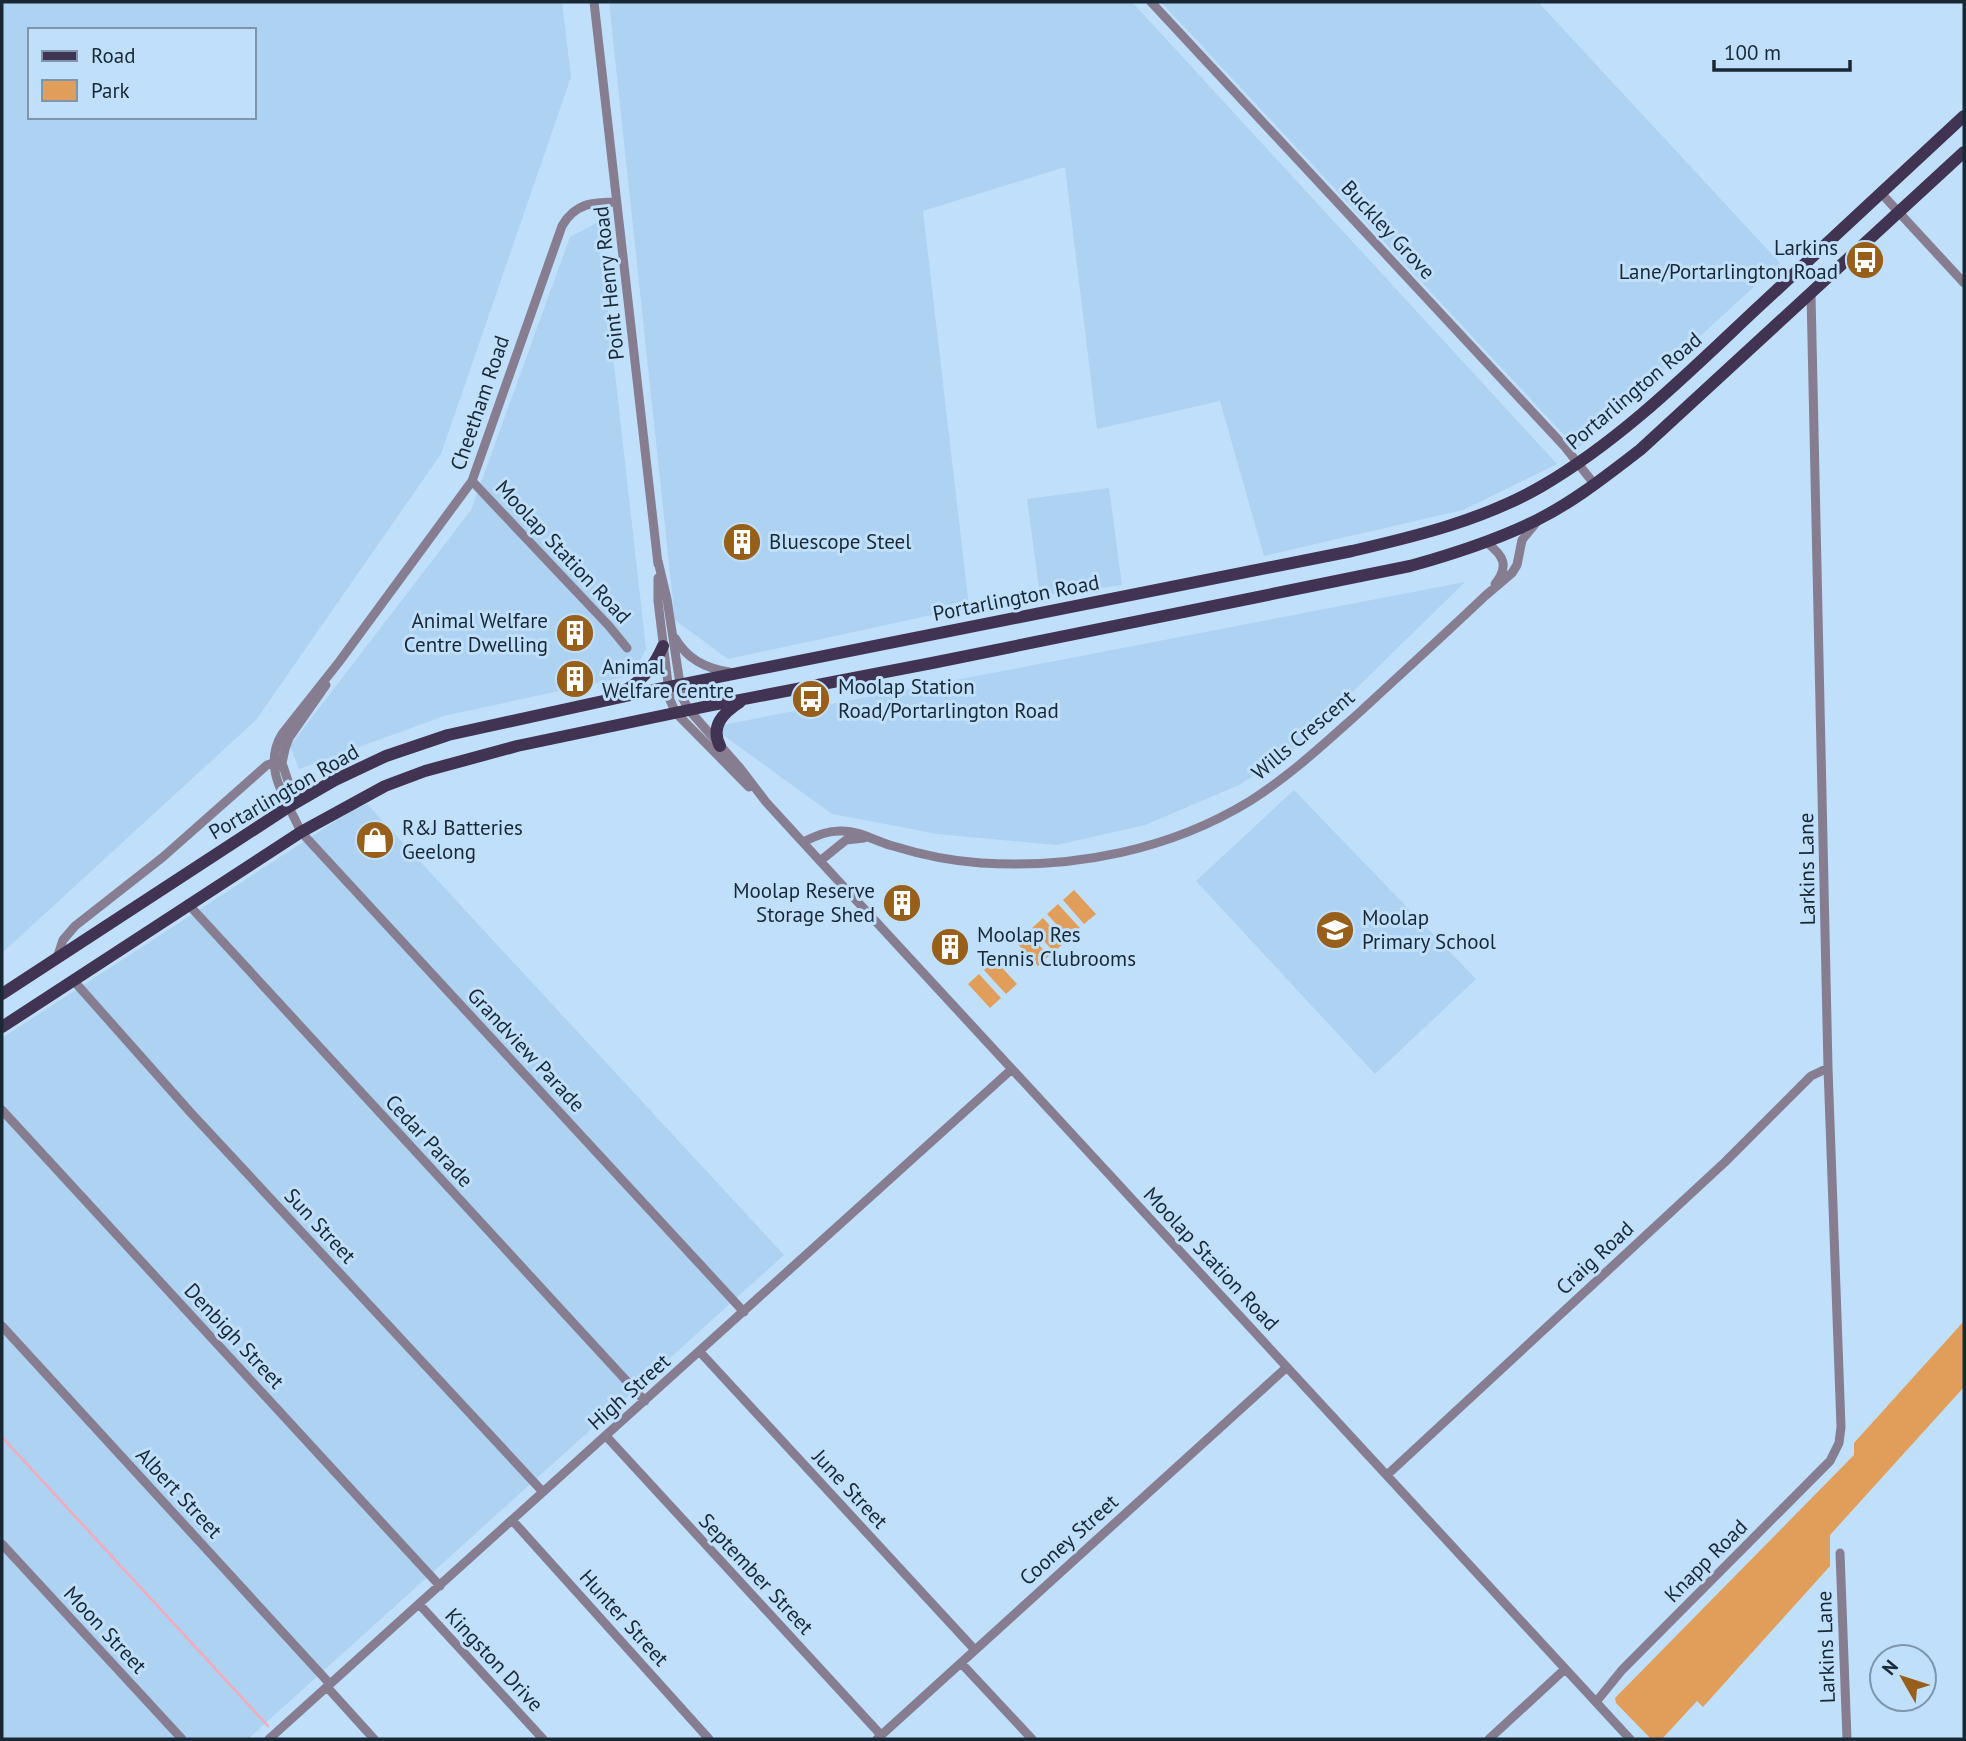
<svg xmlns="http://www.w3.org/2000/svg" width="1966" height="1741" font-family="'PT Sans',sans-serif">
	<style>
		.built { fill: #aed2f1; fill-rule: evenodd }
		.green { fill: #e19e5a }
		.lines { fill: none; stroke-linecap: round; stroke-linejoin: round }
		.stream { stroke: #f6a9ba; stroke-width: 2.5 }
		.minor { stroke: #867e90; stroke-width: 9 }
		.major { stroke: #413352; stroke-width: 12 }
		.labels { text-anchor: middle; stroke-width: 6; stroke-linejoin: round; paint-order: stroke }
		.street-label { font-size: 21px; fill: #192835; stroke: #c0dffb }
		.poi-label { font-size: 21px; fill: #192835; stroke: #c0dffb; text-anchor: start }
	</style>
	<rect width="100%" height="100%" fill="#c0dffb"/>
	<path class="built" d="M2 2H562L571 77 441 454 256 720 2 953ZM30 30H254V117H30Z
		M609 2H1132L1557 464 1463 510 1264 556 1220 401 1097 429 1065 167 923 211 969 607 728 659 675 620Z
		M1161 2H1538L1780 263 1577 449Z
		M598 222 646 649 633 675 444 716 299 769 290 746 471 510 570 237Z
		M1109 488 1122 585 1040 596 1027 499Z
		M1465 582 1293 750 1239 785 1145 825 1057 845 938 834 832 814 712 727Z
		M1294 790 1476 979 1375 1074 1196 881Z
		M367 804 784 1255 248 1739H2V1038L354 809Z"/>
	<path class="green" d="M1074 890 1096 914 1084 924 1063 900Z
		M1058 904 1080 928 1069 938 1047 914Z
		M1043 918 1065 942 1054 952 1032 928Z
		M1027 932 1049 956 1038 966 1016 942Z
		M995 960 1017 984 1006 994 984 970Z
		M979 974 1001 998 990 1008 968 984Z
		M1964 1321V1387L1830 1535V1566L1703 1707 1697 1701 1662 1739H1651L1616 1703 1615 1698 1854 1455V1443Z"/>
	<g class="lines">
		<path class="stream" d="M2 1437 268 1726"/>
		<path class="minor" d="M594 2 658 564
			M1151 2 1565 447 1595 485
			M1881 193 1964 283
			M617 202C593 202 575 203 562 226L472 481 339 662 282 734C261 768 287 800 301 832L744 1312
			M472 481 609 626 627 648
			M1486 542C1503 555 1510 565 1495 584
			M658 561 667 599 682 697 689 710 740 768 766 802 820 861 1630 1739
			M658 578V601L670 700 676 713 749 787
			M675 638C687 659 705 668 729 672
			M290 806 291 790 282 763 285 749 289 738 326 685
			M803 842C816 836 828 830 843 831 860 831 877 842 893 846 922 855 951 861 981 863 1074 869 1170 850 1250 801 1291 775 1325 743 1361 711 1402 673 1444 635 1485 596L1512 573 1517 565 1522 540 1536 523
			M820 861 846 840 864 838
			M188 904 645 1401
			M57 958 63 940 75 926 163 857 267 765 282 760
			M73 980 191 1113 543 1492
			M2 1110 440 1586
			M2 1326 330 1684
			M700 1352 975 1650
			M606 1436 881 1735
			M1387 1475 1725 1162 1811 1076 1828 1068
			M512 1520 709 1739
			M2 1544 182 1739
			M1840 1553 1847 1739
			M419 1604 543 1739
			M961 1663 1032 1739
			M327 1687 374 1739
			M1596 1702 1622 1670 1830 1461 1839 1443 1841 1427 1828 1068 1811 294
			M269 1739 1012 1069
			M877 1739 1287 1367
			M1489 1739 1565 1669"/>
		<path class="major" d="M620 693C641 683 654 667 663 646
			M720 746C710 726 723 713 740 702
			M2 994 290 806 335 780 386 756 448 735 658 689 1352 551C1417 536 1483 520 1542 486 1621 440 1688 373 1754 311 1824 246 1894 181 1964 116
			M2 1027 301 832 385 786 425 771 517 746 708 706 932 663 1410 566C1453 554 1497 540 1537 520 1575 501 1607 475 1640 450L1964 152"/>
	</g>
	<defs>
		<g id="bus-disc" transform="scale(2.0125)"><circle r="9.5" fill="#985f1b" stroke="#c0dffb"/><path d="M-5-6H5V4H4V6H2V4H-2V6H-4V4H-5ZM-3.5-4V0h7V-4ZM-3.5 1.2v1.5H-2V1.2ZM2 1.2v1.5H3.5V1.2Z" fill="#fff"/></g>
		<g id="building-disc" transform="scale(2.0125)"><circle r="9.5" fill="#985f1b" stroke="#c0dffb"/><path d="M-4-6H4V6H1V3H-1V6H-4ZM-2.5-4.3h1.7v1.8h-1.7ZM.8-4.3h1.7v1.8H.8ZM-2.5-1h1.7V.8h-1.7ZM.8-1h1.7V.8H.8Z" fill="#fff"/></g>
		<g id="shop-disc" transform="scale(2.0125)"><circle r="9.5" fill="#985f1b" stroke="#c0dffb"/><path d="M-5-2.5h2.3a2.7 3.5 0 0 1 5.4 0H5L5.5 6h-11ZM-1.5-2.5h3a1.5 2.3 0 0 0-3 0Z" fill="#fff"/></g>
		<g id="school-disc" transform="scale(2.0125)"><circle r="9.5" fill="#985f1b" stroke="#c0dffb"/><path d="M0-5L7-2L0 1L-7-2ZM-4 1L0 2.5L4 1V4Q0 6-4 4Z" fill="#fff"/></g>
	</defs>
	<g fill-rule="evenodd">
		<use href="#bus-disc" x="1865" y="260"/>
		<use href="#building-disc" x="742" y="542"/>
		<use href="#building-disc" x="575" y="633"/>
		<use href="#building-disc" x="575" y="679"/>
		<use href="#bus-disc" x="811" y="699"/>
		<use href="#shop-disc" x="375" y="840"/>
		<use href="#building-disc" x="902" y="903"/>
		<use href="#school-disc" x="1335" y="930"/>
		<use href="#building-disc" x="950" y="947"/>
	</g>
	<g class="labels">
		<g class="street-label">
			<text transform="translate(1388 230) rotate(47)" y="7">Buckley Grove</text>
			<text transform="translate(609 283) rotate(-96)" y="7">Point Henry Road</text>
			<text transform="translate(1634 391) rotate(-40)" y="7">Portarlington Road</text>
			<text transform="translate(480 403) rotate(-71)" y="7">Cheetham Road</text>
			<text transform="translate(563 552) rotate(47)" y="7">Moolap Station Road</text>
			<text transform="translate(1016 598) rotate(-11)" y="7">Portarlington Road</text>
			<text transform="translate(1303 735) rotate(-40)" y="7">Wills Crescent</text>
			<text transform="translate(284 792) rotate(-30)" y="7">Portarlington Road</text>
			<text transform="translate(1807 869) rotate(-91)" y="7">Larkins Lane</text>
			<text transform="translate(526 1050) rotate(47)" y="7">Grandview Parade</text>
			<text transform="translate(429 1141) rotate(47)" y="7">Cedar Parade</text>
			<text transform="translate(320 1226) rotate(47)" y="7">Sun Street</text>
			<text transform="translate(1595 1258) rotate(-43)" y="7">Craig Road</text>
			<text transform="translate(1211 1259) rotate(47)" y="7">Moolap Station Road</text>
			<text transform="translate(234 1336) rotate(47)" y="7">Denbigh Street</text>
			<text transform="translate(629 1392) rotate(-42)" y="7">High Street</text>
			<text transform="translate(850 1489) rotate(47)" y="7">June Street</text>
			<text transform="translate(179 1493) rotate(47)" y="7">Albert Street</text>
			<text transform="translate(1069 1540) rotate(-42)" y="7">Cooney Street</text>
			<text transform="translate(1706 1561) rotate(-45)" y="7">Knapp Road</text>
			<text transform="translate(756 1574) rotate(47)" y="7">September Street</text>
			<text transform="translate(624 1618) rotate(48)" y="7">Hunter Street</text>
			<text transform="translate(105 1630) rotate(47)" y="7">Moon Street</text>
			<text transform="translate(1826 1647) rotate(-92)" y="7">Larkins Lane</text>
			<text transform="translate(494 1660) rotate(47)" y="7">Kingston Drive</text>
		</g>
		<g class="poi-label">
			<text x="1838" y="255" text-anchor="end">Larkins<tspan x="1838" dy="24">Lane/Portarlington Road</tspan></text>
			<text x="769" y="549">Bluescope Steel</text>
			<text x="548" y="628" text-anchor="end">Animal Welfare<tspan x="548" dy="24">Centre Dwelling</tspan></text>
			<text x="602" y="674">Animal<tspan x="602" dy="24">Welfare Centre</tspan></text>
			<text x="838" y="694">Moolap Station<tspan x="838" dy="24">Road/Portarlington Road</tspan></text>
			<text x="402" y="835">R&amp;J Batteries<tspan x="402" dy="24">Geelong</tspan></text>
			<text x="875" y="898" text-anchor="end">Moolap Reserve<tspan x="875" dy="24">Storage Shed</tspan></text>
			<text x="1362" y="925">Moolap<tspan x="1362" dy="24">Primary School</tspan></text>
			<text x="977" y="942">Moolap Res<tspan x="977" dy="24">Tennis Clubrooms</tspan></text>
		</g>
	</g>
	<rect width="1966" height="1741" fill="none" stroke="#192835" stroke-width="7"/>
	<rect x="28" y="28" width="228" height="91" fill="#c0dffb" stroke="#7d96ac" stroke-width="2"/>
	<rect x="42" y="51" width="35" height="10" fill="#413352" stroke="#7d96ac" stroke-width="2"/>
	<text x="91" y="63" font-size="21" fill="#192835">Road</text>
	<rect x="42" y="80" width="35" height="21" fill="#e19e5a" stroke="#7d96ac" stroke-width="2"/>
	<text x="91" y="98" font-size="21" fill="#192835">Park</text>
	<g transform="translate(1903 1678) rotate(309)"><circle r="33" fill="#c0dffb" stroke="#7d96ac" stroke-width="2"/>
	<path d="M0-5L12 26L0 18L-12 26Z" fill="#985f1b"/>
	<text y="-10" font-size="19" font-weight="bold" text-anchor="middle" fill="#192835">N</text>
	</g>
	<path d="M1714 60v10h136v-10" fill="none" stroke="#192835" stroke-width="3.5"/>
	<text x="1724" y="60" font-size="21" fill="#192835" stroke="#c0dffb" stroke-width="5" paint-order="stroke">100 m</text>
</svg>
